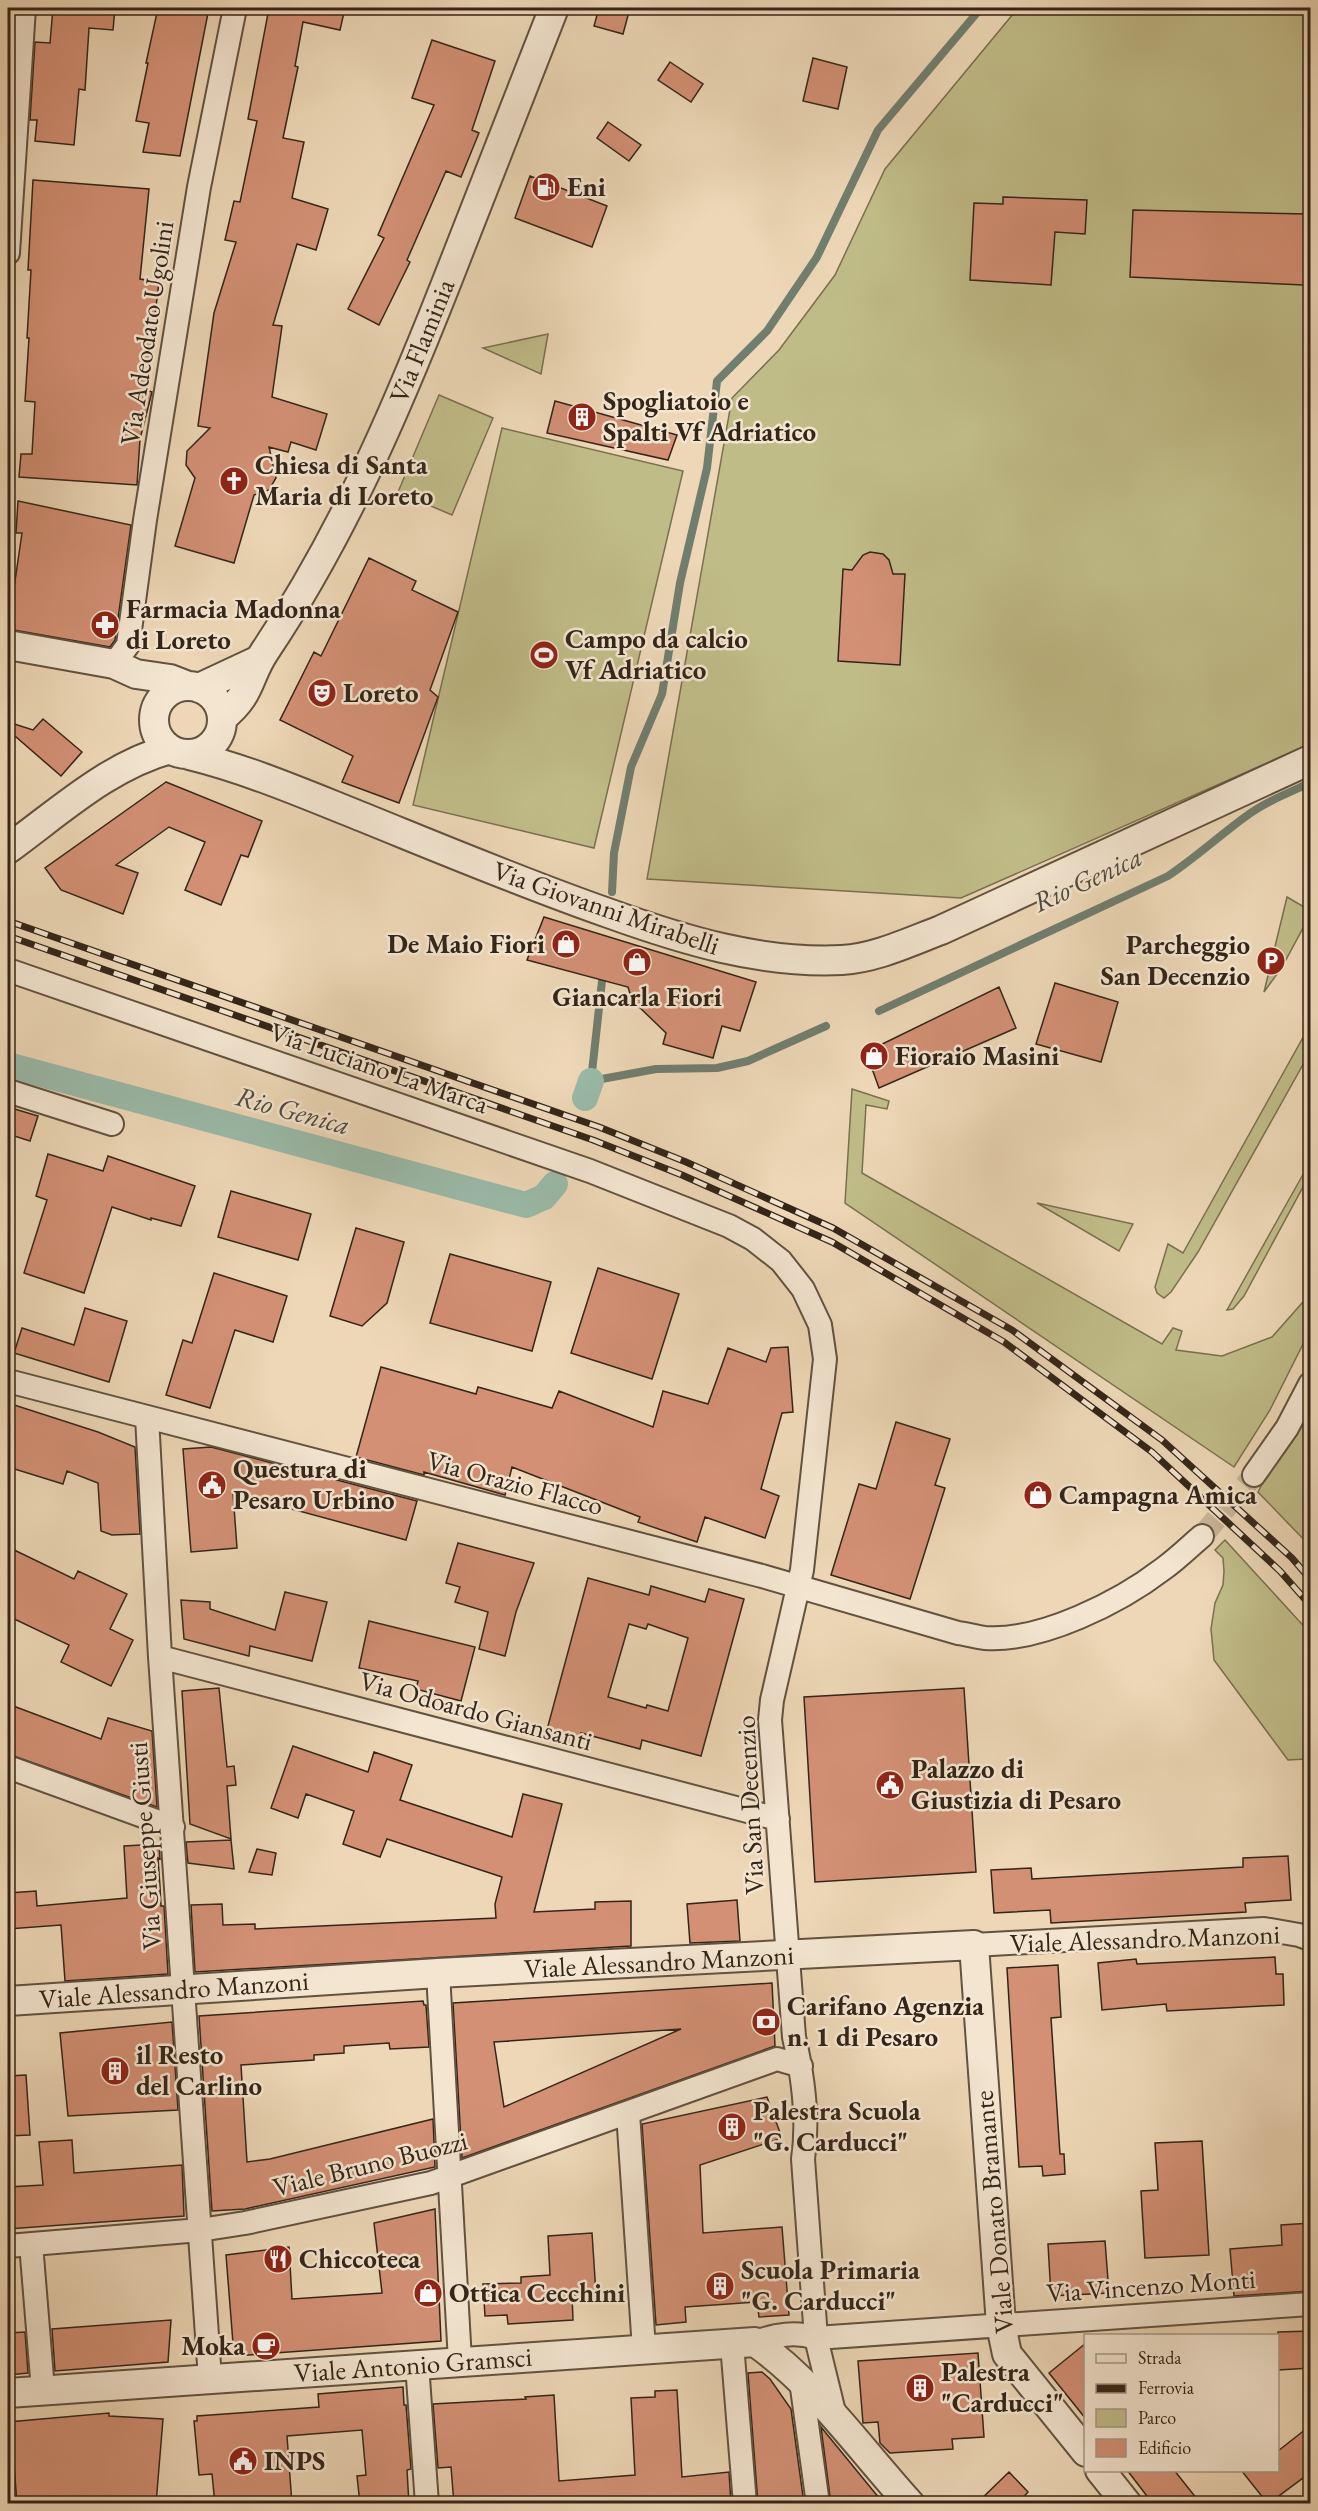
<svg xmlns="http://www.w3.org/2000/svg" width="1318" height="2511" font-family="'EB Garamond',serif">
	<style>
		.green { fill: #c0bc88; stroke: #7a7050; stroke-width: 1.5 }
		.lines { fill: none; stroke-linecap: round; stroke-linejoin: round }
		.stream { stroke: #717e6f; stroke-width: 8 }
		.canal { stroke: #9abaa9; stroke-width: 26 }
		.building { fill: #d39075; stroke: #342519; stroke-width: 1.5; fill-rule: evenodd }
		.minor-tunnel { stroke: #c8b397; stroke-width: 22; stroke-dasharray: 22 11; stroke-linecap: butt }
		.minor-casing { stroke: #625240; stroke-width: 26 }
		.tertiary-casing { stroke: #625240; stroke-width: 32 }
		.minor { stroke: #f3e5d0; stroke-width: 22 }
		.tertiary { stroke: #f3e5d0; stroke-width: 28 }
		.rail-casing { stroke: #342519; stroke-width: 7 }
		.rail { stroke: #f3e5d0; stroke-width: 4.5; stroke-dasharray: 14; stroke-linecap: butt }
		.labels { text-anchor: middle; stroke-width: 5; stroke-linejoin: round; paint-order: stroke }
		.poi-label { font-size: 27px; font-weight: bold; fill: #342519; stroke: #f3e5d0; text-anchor: start }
		.street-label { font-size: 27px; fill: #342519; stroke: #f3e5d0 }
		.water-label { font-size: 28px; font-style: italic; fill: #4e4a3d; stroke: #f3e5d0 }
	</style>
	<rect width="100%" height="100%" fill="#edd7b6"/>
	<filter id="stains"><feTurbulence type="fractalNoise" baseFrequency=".00333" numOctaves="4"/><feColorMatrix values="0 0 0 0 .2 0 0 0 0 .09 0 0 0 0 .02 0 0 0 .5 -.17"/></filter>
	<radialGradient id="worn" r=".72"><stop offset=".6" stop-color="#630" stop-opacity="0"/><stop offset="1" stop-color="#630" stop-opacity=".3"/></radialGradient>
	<path class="green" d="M1018 8H1310V744L961 898 647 879 732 398 779 350 835 275 885 169Z
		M548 334 541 374 483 348Z
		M439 395 493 418 452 515 398 492Z
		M502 428 683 471 594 848 413 805Z
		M1287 897 1304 907 1310 897V915L1282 967 1264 992Z
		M1310 1025V1052L1198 1252 1171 1292 1164 1298 1157 1293 1155 1287 1168 1244 1183 1253Z
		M852 1089 889 1101 887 1109 866 1105 862 1173 1162 1344 1173 1328 1182 1331 1176 1350 1222 1356 1272 1337 1310 1294V1330L1270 1410 1234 1467 845 1203Z
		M1310 1162V1174L1244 1296 1233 1309 1227 1310Z
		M1037 1203 1133 1224 1119 1251Z
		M1310 1392V1546L1258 1492Z
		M1225 1540 1310 1633V1763L1307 1764 1306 1759 1288 1760 1214 1660 1211 1629 1215 1603 1223 1585 1224 1571 1223 1558 1215 1550Z"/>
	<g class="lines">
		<path class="stream" d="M612 892 614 853 631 767 662 694 680 583 707 468 717 381 767 331 817 257 878 130 981 8
			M602 981 591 1081 656 1069 717 1068 748 1061 826 1026
			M879 1011 1168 876C1195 858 1219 836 1245 817 1265 802 1288 793 1310 783"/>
		<path class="canal" d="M8 1065 526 1205 544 1197 555 1184
			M585 1098 591 1081"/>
	</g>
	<path class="building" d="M53 8H115L113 30 89 28 85 90 79 89 74 145 35 141 37 120H30L35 42 50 43Z
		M158 8H209L180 156 143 152 149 123 136 121 148 63H146Z
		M269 8H345L340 30 303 22 295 66 298 67 283 138 304 142 292 198 328 209 316 250 297 244 273 325 282 326 272 397 327 414 316 450 291 442 288 452 269 447 276 478 269 490 254 495 234 563 175 546 195 478 186 465 187 451 210 428 198 426 214 313 236 242 225 240 234 201 240 202 257 121 248 119Z
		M599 8H630L623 34 594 26Z
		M432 40 495 61 472 130 479 133 461 177 446 171 407 260 410 262 379 325 348 309 384 238 378 235 434 105 412 98Z
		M813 58 847 67 838 109 803 101Z
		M670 62 703 84 691 102 658 80Z
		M608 122 641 145 629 161 597 138Z
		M530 176 607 206 592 247 515 218Z
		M33 180 149 189 140 279 159 282 146 390 152 392 140 439 137 485 19 477 21 454H32L35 402 25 401 29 338H27L31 270H28Z
		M1003 197 1087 200 1085 234 1055 232 1051 285 970 280 974 203 1003 204Z
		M1133 210 1307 214 1304 285 1130 277Z
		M555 401 677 435 668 460 547 433Z
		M18 501 131 525 115 640 110 647 8 629 22 533H16Z
		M870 552 883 554 889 560 893 574H905L900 665 838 661 843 569 852 570 863 555Z
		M369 558 416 581 412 590 458 612 430 690 438 697 399 803 342 782 353 756 280 720 314 652 321 656Z
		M43 719 82 752 61 776 8 730V722L33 730Z
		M166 782 262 821 248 857 241 855 221 905 185 890 205 842 169 827 116 865 138 873 123 914 61 890 45 868Z
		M544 917 756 982 740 1031 722 1026 713 1058 663 1044 666 1033 632 1000 628 987 527 960Z
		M1055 983 1118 1002 1101 1062 1036 1044Z
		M999 987 1016 1028 879 1088 866 1052Z
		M8 1107 38 1116 30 1141 8 1134Z
		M48 1154 103 1171 108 1156 195 1186 181 1226 151 1218V1220L112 1207 84 1293 24 1273 47 1200 36 1196Z
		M231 1191 311 1214 298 1260 218 1237Z
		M356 1228 404 1242 387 1303 362 1326 330 1316Z
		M450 1254 551 1282 532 1351 430 1323Z
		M598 1268 679 1294 652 1379 571 1353Z
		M214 1273 287 1296 273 1342 235 1330 210 1408 166 1395 183 1340 192 1343Z
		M85 1308 127 1321 109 1382 14 1353 22 1328 74 1345Z
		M788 1347 793 1412 782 1413 761 1489 779 1496 765 1538 705 1517 697 1542 638 1522 640 1517 512 1467 505 1495 424 1472V1475L356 1457 381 1367 476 1394 478 1387 552 1408 559 1391 653 1427 663 1391 708 1404 728 1348 766 1362 771 1348Z
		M8 1403 98 1432 135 1447 140 1534 112 1535 101 1531 98 1483 67 1471 63 1484 8 1467Z
		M896 1422 950 1439 935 1485 945 1488 910 1599 831 1575 859 1484 876 1489Z
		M211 1447 417 1501 406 1540 233 1493 237 1548 191 1552 183 1449Z
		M458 1543 534 1563 516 1612 505 1656 479 1649 488 1612 455 1602 460 1587 446 1583Z
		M8 1547 74 1579 78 1571 127 1594 110 1629 133 1640 111 1686 61 1662 69 1645 8 1616Z
		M588 1578 649 1595 651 1586 705 1602 709 1589 744 1599 701 1756 642 1740 640 1749 581 1733 577 1746 545 1737ZM629 1624 646 1629 648 1624 688 1638 668 1711 647 1705 646 1708 608 1697Z
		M285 1592 327 1602 312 1661 250 1646 249 1656 184 1639 181 1600 210 1602V1609L275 1630Z
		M369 1621 475 1647 461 1701 416 1689 418 1681 359 1668Z
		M219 1688 227 1767 234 1766 236 1785 227 1786 231 1839 190 1824 182 1691Z
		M964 1688 976 1872 815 1882 804 1697Z
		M8 1704 101 1739 108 1718 152 1731 157 1807 8 1754Z
		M293 1746 368 1772 374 1752 412 1765 400 1800 512 1837 523 1794 562 1804 534 1912 595 1909V1902L631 1901V1946L195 1972 191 1905 222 1904 223 1925 255 1924V1929L496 1918 495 1904 502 1877 387 1839 380 1857 343 1844 354 1811 306 1794 298 1818 271 1808Z
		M231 1840 234 1869 188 1863 186 1842Z
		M159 1844 160 1859 158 1858 160 1887 161 1906H164L168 1974 65 1981 61 1925 8 1929V1893L36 1891 37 1906 127 1898 124 1846Z
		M257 1849 276 1853 272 1875 249 1872Z
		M1288 1856 1291 1900 1245 1903 1246 1912 1051 1923 1050 1910 994 1913 991 1870 1031 1868 1032 1879 1243 1867V1858Z
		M737 1900 740 1941 690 1943 687 1904Z
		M1275 1957 1276 1974H1283L1284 2005 1167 2011 1166 2004 1102 2010 1098 1963 1136 1959 1137 1964Z
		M1058 1965 1061 2017 1051 2018 1060 2154H1064L1065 2174 1043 2176 1042 2166 1019 2167 1007 1968Z
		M772 1983 775 2046 462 2158 453 2003ZM681 2029 504 2107 494 2042Z
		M423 2001 424 2005H426L429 2047 390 2049 389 2043 344 2046V2053L314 2055V2060L241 2065 247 2162 270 2159 433 2119 435 2167 245 2209 212 2211 199 2016Z
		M172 2022 178 2110 68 2116 60 2033Z
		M26 2075 30 2135 8 2136V2076Z
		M767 2097 782 2138 700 2165 703 2233 782 2227 789 2315 759 2317 757 2302 685 2307 686 2322 656 2325 642 2124Z
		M72 2140 74 2173 182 2165 184 2216 8 2229V2187L43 2185 39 2142Z
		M1202 2141 1209 2255 1145 2258 1141 2191 1158 2190 1155 2143Z
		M435 2209 441 2341 234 2356 226 2255 289 2247 292 2299 382 2293 374 2223Z
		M1311 2223V2291L1234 2296 1230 2249 1282 2245 1281 2225Z
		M592 2233 596 2294 572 2295 573 2320 508 2324 507 2315 485 2316 483 2284 521 2283V2277L550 2275 548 2236Z
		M1105 2241 1109 2293 1051 2296 1048 2244Z
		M171 2320 168 2362 55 2371 52 2329Z
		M1311 2331V2368L1278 2370V2332Z
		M25 2332 28 2373 8 2375V2333Z
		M1086 2343V2419L1049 2373Z
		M978 2353 984 2437 952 2439 953 2449 890 2453 880 2443 878 2422 863 2423 858 2361Z
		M762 2372 770 2379 791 2409 804 2504H758L748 2373Z
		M403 2387 404 2405H406L411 2469 407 2470 409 2504H360L357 2476 366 2475 362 2430 287 2436 292 2504H215L212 2474 199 2475 194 2421H197V2416L319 2407 318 2394Z
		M677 2390 682 2477 729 2472 731 2504H454L451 2467 438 2468 433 2404 526 2399 525 2397 554 2395 559 2481 635 2475 631 2398 655 2397V2391Z
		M109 2413V2416L163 2419 156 2504H17L14 2464 8 2465V2422Z
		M1311 2425V2472L1268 2504 1241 2470H1278V2451Z
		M821 2427 884 2504H831Z
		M1127 2470H1174L1201 2504H1153Z
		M1009 2472 1028 2492 1017 2504H976Z"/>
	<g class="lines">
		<path class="minor-tunnel" d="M1202 1536 1254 1475"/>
		<g class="minor-casing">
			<path id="minor" d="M8 253 24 8
				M114 664 128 645 145 520 199 187 235 8
				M8 970 590 1171 729 1226 753 1239 781 1261 803 1289 820 1325 825 1359 802 1570 772 1700 770 1720 794 2037C803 2076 809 2119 803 2159L816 2338 835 2416
				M8 1091 112 1124
				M8 1381 762 1576 958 1633C967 1634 976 1637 985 1638 1041 1642 1120 1602 1163 1569 1177 1559 1189 1547 1202 1536
				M147 1417 160 1657 210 2379
				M1254 1475 1287 1428 1310 1384
				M160 1657 778 1819
				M8 1767 173 1827
				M974 1945 1264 1929 1299 1935 1310 1939
				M438 1973 460 2361
				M628 2113 644 2349
				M31 2244 43 2390
				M8 2246 200 2230 245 2223 431 2183 777 2059 801 2066
				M755 2342C776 2335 795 2331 816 2338L1310 2304
				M732 2344 745 2504
				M417 2364 427 2504
				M801 2381 818 2504"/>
		</g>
		<g class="tertiary-casing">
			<path id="tertiary" d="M8 645 114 664 136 674 170 679 188 686
				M154 720a34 34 0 1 1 68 0a34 34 0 1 1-68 0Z
				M199 688 259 660
				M222 718C252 694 247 678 265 651 349 526 406 387 460 248 491 168 522 88 554 8
				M189 755C246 769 300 792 355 814 439 848 522 883 608 913 683 940 761 964 842 960 876 958 909 942 941 930L1310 760
				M8 849C59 812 108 766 170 749
				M8 2001 438 1973 974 1945 1001 2325 1007 2354 1086 2452
				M8 2393 755 2342C815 2384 860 2449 910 2504
				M1100 2470 1127 2504"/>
		</g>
		<use href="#minor" class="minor"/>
		<use href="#tertiary" class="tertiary"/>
		<g class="rail-casing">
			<path id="rail" d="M8 921 599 1127 686 1162 833 1228 1012 1330 1162 1440 1292 1558 1310 1579
				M8 936 593 1140 682 1175 832 1242 1004 1342 1152 1452 1280 1571 1310 1605"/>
		</g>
		<use href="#rail" class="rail"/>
	</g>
	<defs>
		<g id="fuel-disc" transform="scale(1.5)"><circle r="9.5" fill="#8f2418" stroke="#f3e5d0"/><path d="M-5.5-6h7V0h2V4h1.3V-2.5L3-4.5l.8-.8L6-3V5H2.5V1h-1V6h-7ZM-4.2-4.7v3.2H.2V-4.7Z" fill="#fff"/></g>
		<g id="building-disc" transform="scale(1.5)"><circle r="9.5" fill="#8f2418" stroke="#f3e5d0"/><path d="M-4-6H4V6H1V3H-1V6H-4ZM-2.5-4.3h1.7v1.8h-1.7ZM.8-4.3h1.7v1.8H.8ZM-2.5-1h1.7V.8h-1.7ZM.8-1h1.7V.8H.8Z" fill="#fff"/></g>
		<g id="church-disc" transform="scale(1.5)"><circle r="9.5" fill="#8f2418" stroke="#f3e5d0"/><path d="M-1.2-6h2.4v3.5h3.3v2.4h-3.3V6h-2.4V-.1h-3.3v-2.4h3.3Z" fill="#fff"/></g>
		<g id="pharmacy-disc" transform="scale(1.5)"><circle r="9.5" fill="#8f2418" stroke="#f3e5d0"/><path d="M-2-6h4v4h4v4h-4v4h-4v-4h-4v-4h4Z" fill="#fff"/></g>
		<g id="stadium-disc" transform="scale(1.5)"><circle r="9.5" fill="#8f2418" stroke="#f3e5d0"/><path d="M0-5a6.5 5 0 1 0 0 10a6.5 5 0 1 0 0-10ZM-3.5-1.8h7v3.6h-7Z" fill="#fff"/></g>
		<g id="theatre-disc" transform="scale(1.5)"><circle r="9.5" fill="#8f2418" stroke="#f3e5d0"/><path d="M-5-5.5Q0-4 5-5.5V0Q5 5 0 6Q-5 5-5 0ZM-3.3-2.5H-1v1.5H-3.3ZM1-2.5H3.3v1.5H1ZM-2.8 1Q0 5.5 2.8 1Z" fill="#fff"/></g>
		<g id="shop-disc" transform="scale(1.5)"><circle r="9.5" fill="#8f2418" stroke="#f3e5d0"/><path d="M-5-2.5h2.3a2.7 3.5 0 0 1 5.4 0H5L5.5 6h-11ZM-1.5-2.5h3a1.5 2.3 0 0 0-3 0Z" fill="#fff"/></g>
		<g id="parking-disc" transform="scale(1.5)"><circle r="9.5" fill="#8f2418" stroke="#f3e5d0"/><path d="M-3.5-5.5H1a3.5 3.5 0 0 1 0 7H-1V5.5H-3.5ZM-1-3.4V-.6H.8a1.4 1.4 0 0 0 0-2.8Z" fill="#fff"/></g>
		<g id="civic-disc" transform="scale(1.5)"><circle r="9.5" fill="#8f2418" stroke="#f3e5d0"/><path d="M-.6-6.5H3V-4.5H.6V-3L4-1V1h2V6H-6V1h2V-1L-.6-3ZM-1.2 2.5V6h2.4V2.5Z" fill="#fff"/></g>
		<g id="bank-disc" transform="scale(1.5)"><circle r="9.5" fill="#8f2418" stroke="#f3e5d0"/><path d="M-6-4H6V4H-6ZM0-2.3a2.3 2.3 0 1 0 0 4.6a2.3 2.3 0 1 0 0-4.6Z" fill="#fff"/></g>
		<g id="restaurant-disc" transform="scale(1.5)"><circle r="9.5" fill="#8f2418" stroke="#f3e5d0"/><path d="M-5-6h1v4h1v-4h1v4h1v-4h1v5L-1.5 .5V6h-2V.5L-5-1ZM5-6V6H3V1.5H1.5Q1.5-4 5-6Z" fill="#fff"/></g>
		<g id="cafe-disc" transform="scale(1.5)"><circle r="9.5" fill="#8f2418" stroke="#f3e5d0"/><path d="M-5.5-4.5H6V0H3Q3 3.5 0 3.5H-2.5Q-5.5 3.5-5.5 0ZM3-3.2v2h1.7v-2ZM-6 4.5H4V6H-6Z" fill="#fff"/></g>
	</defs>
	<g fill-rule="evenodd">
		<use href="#fuel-disc" x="546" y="187"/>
		<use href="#building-disc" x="582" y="417"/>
		<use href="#church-disc" x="234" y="481"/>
		<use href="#pharmacy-disc" x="105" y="625"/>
		<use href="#stadium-disc" x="544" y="655"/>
		<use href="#theatre-disc" x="322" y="693"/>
		<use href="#shop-disc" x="566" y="944"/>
		<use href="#parking-disc" x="1271" y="961"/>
		<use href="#shop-disc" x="637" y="962"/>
		<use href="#shop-disc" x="874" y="1056"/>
		<use href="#civic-disc" x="212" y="1485"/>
		<use href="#shop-disc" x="1038" y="1495"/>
		<use href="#civic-disc" x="890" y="1785"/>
		<use href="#bank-disc" x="766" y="2022"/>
		<use href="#building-disc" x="115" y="2071"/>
		<use href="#building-disc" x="732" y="2127"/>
		<use href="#restaurant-disc" x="278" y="2259"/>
		<use href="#building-disc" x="720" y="2286"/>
		<use href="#shop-disc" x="428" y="2293"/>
		<use href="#cafe-disc" x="266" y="2346"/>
		<use href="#building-disc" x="920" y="2388"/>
		<use href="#civic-disc" x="243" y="2461"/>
	</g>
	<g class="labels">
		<g class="poi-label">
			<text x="567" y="196">Eni</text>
			<text x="603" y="410">Spogliatoio e<tspan x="603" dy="31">Spalti Vf Adriatico</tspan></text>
			<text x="255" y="474">Chiesa di Santa<tspan x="255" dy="31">Maria di Loreto</tspan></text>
			<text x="126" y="618">Farmacia Madonna<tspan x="126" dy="31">di Loreto</tspan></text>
			<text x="565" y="648">Campo da calcio<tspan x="565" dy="31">Vf Adriatico</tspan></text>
			<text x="343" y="702">Loreto</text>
			<text x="545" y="953" text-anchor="end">De Maio Fiori</text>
			<text x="1250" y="954" text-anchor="end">Parcheggio<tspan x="1250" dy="31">San Decenzio</tspan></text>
			<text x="637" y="1006" text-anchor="middle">Giancarla Fiori</text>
			<text x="895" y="1065">Fioraio Masini</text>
			<text x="233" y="1478">Questura di<tspan x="233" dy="31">Pesaro Urbino</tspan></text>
			<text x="1059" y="1504">Campagna Amica</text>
			<text x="911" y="1778">Palazzo di<tspan x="911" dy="31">Giustizia di Pesaro</tspan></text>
			<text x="787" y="2015">Carifano Agenzia<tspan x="787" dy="31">n. 1 di Pesaro</tspan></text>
			<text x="136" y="2064">il Resto<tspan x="136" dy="31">del Carlino</tspan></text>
			<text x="753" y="2120">Palestra Scuola<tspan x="753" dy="31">"G. Carducci"</tspan></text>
			<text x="299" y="2268">Chiccoteca</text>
			<text x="741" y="2279">Scuola Primaria<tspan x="741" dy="31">"G. Carducci"</tspan></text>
			<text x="449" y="2302">Ottica Cecchini</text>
			<text x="245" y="2355" text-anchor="end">Moka</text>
			<text x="941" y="2381">Palestra<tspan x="941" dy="31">"Carducci"</tspan></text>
			<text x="264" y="2470">INPS</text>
		</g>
		<g class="street-label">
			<text transform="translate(147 333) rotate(-81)" y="9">Via Adeodato Ugolini</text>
			<text transform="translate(422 341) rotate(-68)" y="9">Via Flaminia</text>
			<text transform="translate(606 908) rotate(19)" y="9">Via Giovanni Mirabelli</text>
			<text transform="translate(379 1068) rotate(19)" y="9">Via Luciano La Marca</text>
			<text transform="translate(515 1483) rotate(15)" y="9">Via Orazio Flacco</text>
			<text transform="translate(476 1711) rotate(15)" y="9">Via Odoardo Giansanti</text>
			<text transform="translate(750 1805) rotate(-93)" y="9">Via San Decenzio</text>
			<text transform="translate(145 1846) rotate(-94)" y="9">Via Giuseppe Giusti</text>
			<text transform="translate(1145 1939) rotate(-2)" y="9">Viale Alessandro Manzoni</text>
			<text transform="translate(659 1962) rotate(-3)" y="9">Viale Alessandro Manzoni</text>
			<text transform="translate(174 1990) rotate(-4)" y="9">Viale Alessandro Manzoni</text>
			<text transform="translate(370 2164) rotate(-14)" y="9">Viale Bruno Buozzi</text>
			<text transform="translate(994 2212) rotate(-95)" y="9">Viale Donato Bramante</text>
			<text transform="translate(1151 2286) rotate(-4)" y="9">Via Vincenzo Monti</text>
			<text transform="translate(413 2365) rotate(-4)" y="9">Viale Antonio Gramsci</text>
		</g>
		<g class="water-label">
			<text transform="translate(1087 879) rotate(-25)" y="10">Rio Genica</text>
			<text transform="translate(293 1110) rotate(15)" y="10">Rio Genica</text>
		</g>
	</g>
	<rect width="1318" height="2511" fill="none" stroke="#edd7b6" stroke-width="30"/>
	<rect x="9" y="9" width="1300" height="2493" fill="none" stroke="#342519" stroke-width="3"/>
	<rect x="15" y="15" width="1288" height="2481" fill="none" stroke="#342519" stroke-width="1.5"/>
	<rect x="1084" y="2334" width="195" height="138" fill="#f3e5d0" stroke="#a79887" stroke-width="1.5"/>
	<rect x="1096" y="2354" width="30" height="9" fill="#f3e5d0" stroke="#a79887" stroke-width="1.5"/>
	<text x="1138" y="2364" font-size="18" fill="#342519">Strada</text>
	<rect x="1096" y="2384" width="30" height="9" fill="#342519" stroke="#a79887" stroke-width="1.5"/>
	<text x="1138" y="2394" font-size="18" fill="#342519">Ferrovia</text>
	<rect x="1096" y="2409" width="30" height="18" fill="#c0bc88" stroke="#a79887" stroke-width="1.5"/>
	<text x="1138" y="2424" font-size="18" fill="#342519">Parco</text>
	<rect x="1096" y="2439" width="30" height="18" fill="#d39075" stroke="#a79887" stroke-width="1.5"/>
	<text x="1138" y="2454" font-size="18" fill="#342519">Edificio</text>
	<rect width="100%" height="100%" filter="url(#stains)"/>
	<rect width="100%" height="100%" fill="url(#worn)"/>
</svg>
